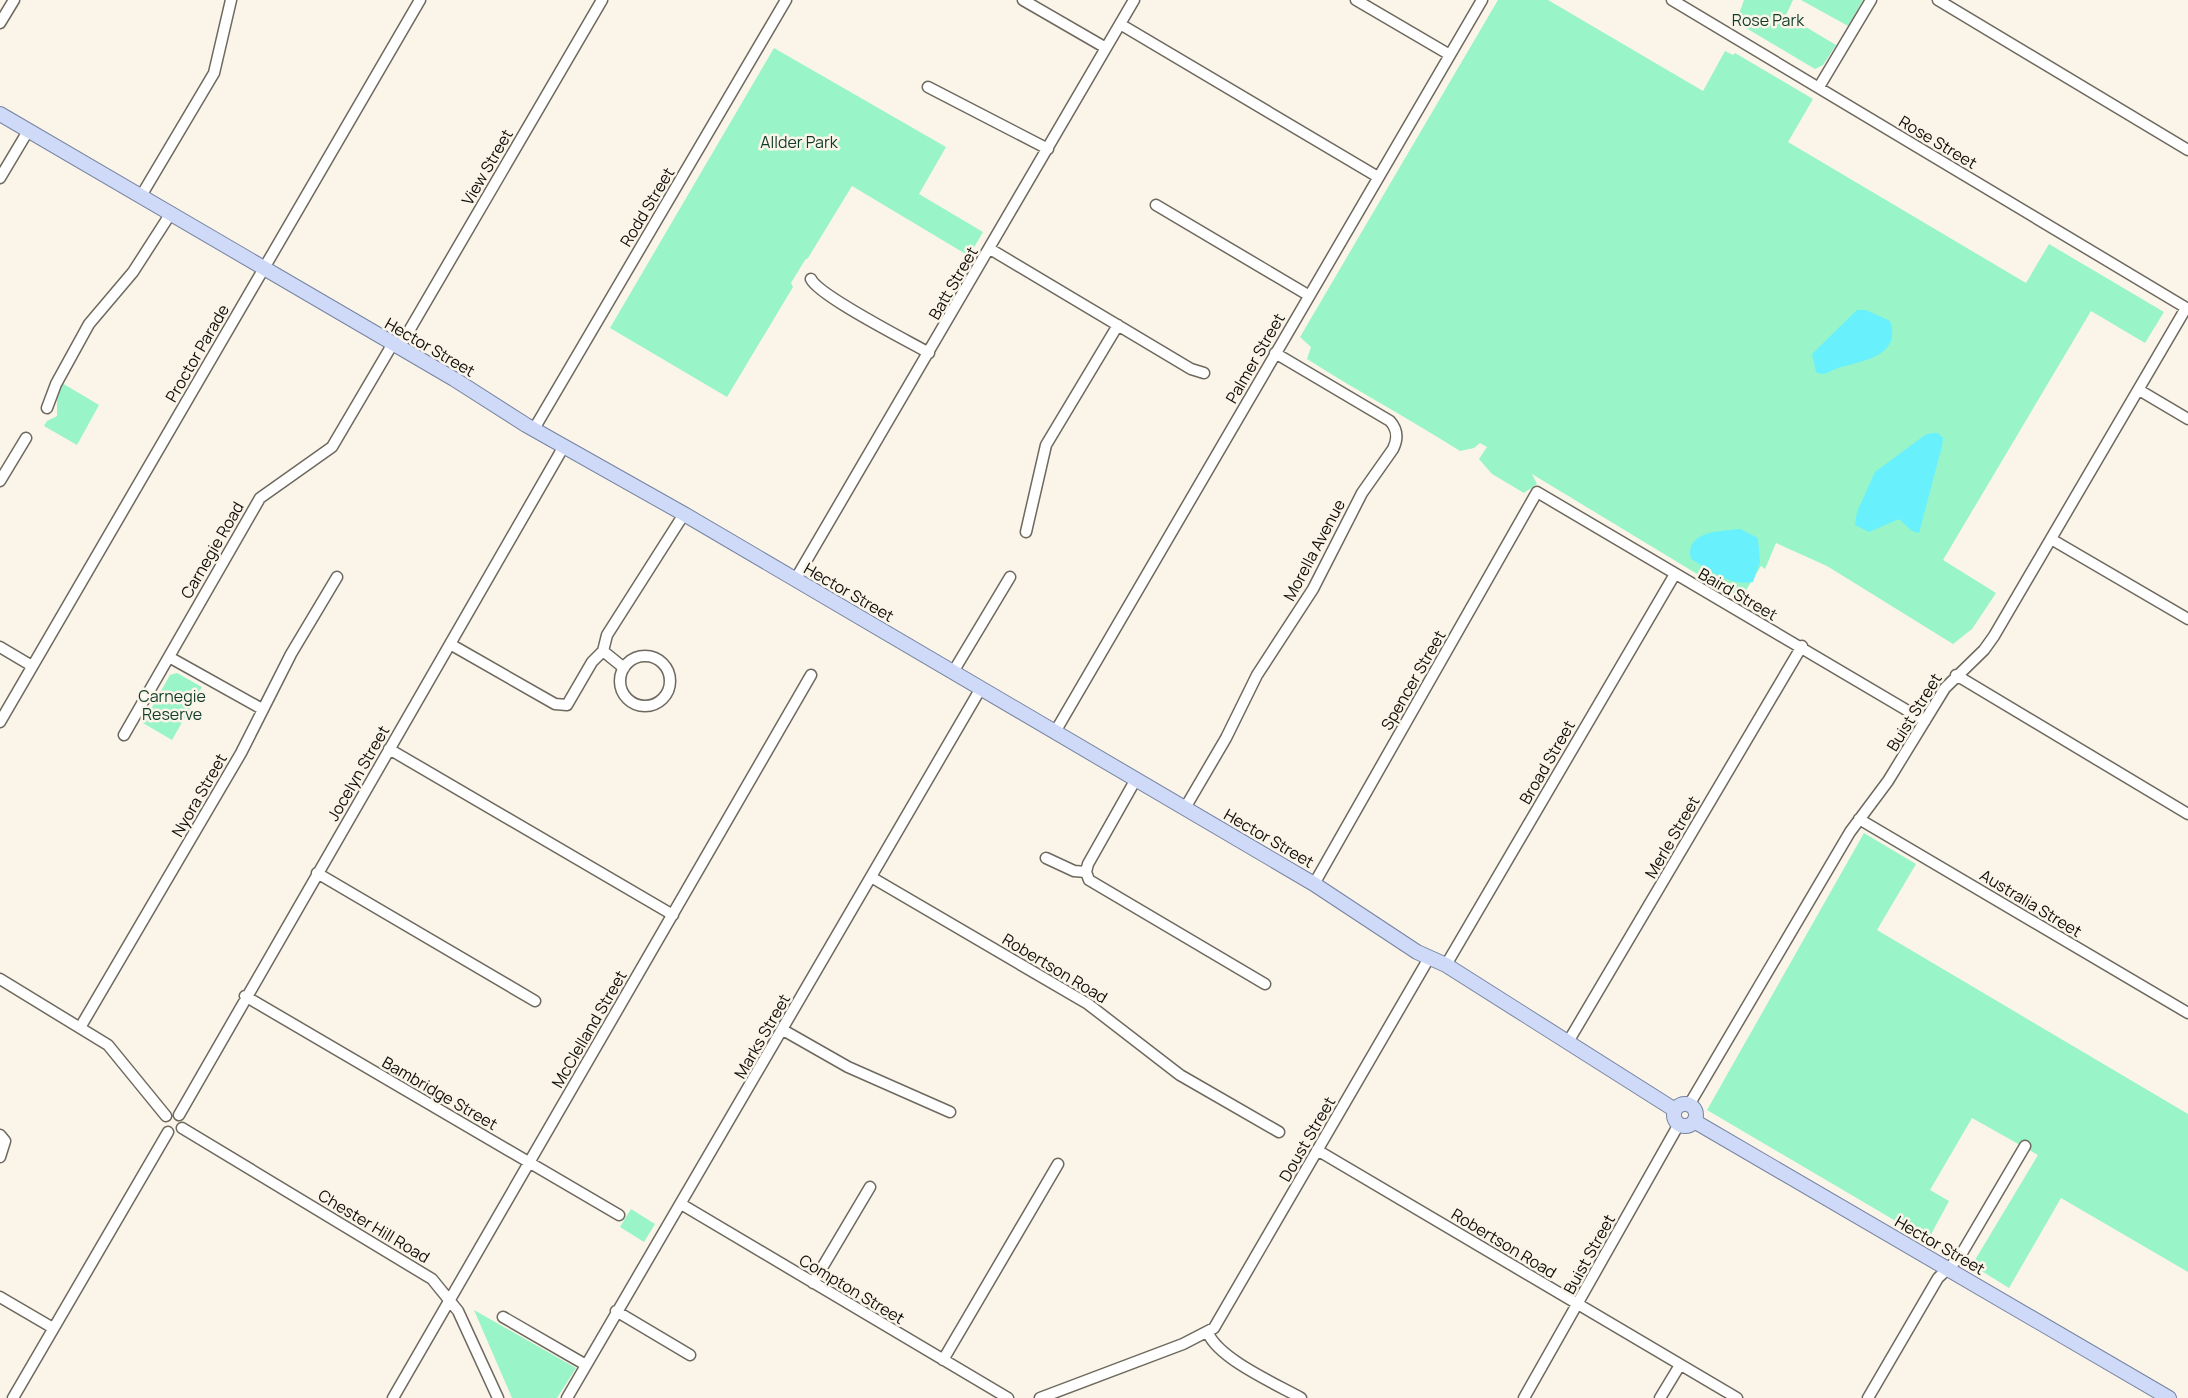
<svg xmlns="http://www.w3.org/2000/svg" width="2188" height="1398" font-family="Manrope,sans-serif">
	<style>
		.green { fill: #99f4c8 }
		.water { fill: #69f0fd }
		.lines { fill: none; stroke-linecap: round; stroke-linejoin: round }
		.minor-casing { stroke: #6e695e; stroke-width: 13 }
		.major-casing { stroke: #7783a1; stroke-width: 16 }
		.minor { stroke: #fff; stroke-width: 10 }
		.major { stroke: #cedaf8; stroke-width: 14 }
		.labels { text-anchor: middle; stroke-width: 5; stroke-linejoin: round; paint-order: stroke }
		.park-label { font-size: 16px; fill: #103d2b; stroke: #faf5e8 }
		.street-label { font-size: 16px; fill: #100e0a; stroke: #faf5e8 }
	</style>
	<rect width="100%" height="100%" fill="#faf5e8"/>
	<path class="green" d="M1498 0H1548L1703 91 1725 51 1733 55 1735 53 1813 99 1788 142 2026 283 2049 244 2164 312 2145 343 2091 311 1943 560 1996 593 1972 629 1953 644 1827 566 1776 543 1765 569 1761 566 1740 600 1532 474 1537 484 1524 493 1492 474 1479 459 1487 447 1480 443 1474 448 1460 451C1410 419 1357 391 1307 359L1311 347 1300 337Z
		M1744 0H1793L1786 15 1836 45 1823 65 1815 69 1736 22Z
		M1801 0H1863L1848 26Z
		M774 48 946 147 919 194 983 232 969 256 852 186 808 258 805 260 791 283 793 287 727 397 610 328Z
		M62 383 99 405 77 445 44 426 47 421 57 416V396Z
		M177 673 202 687 172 740 143 723 170 675Z
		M1864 833 1916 864 1877 930 2188 1114V1272L2061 1198 2009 1288 1972 1265 2038 1155 1972 1118 1930 1190 1949 1201 1928 1240 1707 1110Z
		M631 1209 655 1224 644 1242 620 1227Z
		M474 1310 576 1368 557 1398H512Z"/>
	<path class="water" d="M1857 310H1866L1890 321C1902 356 1863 361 1838 368 1829 371 1825 377 1816 372L1812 354Z
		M1932 433H1938L1943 438 1942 446 1919 533 1912 531 1899 519 1869 532 1855 525 1857 512 1875 472 1925 435Z
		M1740 529 1758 538 1760 562 1753 582C1729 586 1711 571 1691 559 1684 531 1721 531 1740 529Z"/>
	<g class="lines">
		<g class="minor-casing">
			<path id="minor" d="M1023 0 1106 48
				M1356 0 1450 55
				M1672 0 2188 309
				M1938 0 2188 150
				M0 23 14 0
				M1120 24 1378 177
				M928 87 1048 149
				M1819 87 1871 0
				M0 178 28 131
				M141 196 214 73 231 0
				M1156 205 1308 295
				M990 249 1191 369 1204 373
				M811 279C819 296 908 341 929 353
				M399 348 602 0
				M2139 390 2188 419
				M47 408 56 384 89 324 133 272 171 213
				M534 429 786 0
				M0 481 26 438
				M1026 532 1046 445 1118 325
				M2051 539 2188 619
				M795 580 1134 0
				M450 644 555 704 567 705 592 662 603 651 607 635 684 514
				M0 647 32 666
				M603 651 624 668
				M620 681a25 25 0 1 1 50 0a25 25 0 1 1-50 0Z
				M169 657 262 709
				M953 672 1010 577
				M1956 675 2188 814
				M0 722 420 0
				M1055 732 1482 0
				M124 735 260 498 332 447 392 345
				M389 749 673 915
				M1136 779 1088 864 1086 872 1089 880 1265 984
				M1185 808 1226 738 1257 675 1313 589 1362 493 1393 449C1398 439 1398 430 1390 421L1275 353
				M1859 819 2188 1013
				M1046 858 1074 871 1086 872
				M317 873 535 1001
				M871 877 1088 1004 1180 1075 1279 1132
				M1314 884 1537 492 1925 721
				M1446 965 1675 574
				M0 979 108 1045 166 1116
				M245 996 619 1215
				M81 1026 241 753 291 654 337 577
				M783 1030 848 1067 950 1112
				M1568 1042 1802 646
				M1689 1105 1850 832 1888 781 1945 688 1984 650 1994 636 2186 308
				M179 1115 564 446
				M182 1128 432 1279 458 1311 498 1398
				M0 1135 5 1141 0 1157
				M1317 1150 1737 1398
				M681 1204 1008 1398
				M813 1283 870 1187
				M0 1297 53 1328
				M616 1311 690 1355
				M503 1317 586 1365
				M1208 1333C1219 1359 1276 1384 1301 1398
				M943 1360 1058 1164
				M13 1398 168 1132
				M393 1398 811 675
				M567 1398 981 688
				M1040 1398 1183 1344 1214 1328 1429 958
				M1524 1398 1679 1124
				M1660 1398 1680 1365
				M1868 1398 1938 1278 1959 1258 2025 1146"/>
		</g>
		<g class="major-casing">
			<path id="major" d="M0 114 454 379 526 425 684 514 1314 884 1417 952 1446 965 1675 1110
				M1674 1115a11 11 0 1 1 22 0a11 11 0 1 1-22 0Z
				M1694 1121 2169 1398"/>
		</g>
		<use href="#minor" class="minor"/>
		<use href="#major" class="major"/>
	</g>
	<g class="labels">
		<g class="park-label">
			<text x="1768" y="26">Rose Park</text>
			<text x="799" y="148">Allder Park</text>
			<text x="172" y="702">Carnegie<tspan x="172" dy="18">Reserve</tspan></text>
		</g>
		<g class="street-label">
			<text transform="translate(1938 142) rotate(31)" y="6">Rose Street</text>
			<text transform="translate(487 167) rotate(-60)" y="6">View Street</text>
			<text transform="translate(647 207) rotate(-59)" y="6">Rodd Street</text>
			<text transform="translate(953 283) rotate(-60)" y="6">Batt Street</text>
			<text transform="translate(430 347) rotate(30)" y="6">Hector Street</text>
			<text transform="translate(197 353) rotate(-60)" y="6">Proctor Parade</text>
			<text transform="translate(1255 358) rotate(-60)" y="6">Palmer Street</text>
			<text transform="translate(212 550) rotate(-60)" y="6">Carnegie Road</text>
			<text transform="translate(1314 550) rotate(-62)" y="6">Morella Avenue</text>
			<text transform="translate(849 592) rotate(30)" y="6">Hector Street</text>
			<text transform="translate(1738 594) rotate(30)" y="6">Baird Street</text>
			<text transform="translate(1413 680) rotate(-60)" y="6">Spencer Street</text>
			<text transform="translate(1914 712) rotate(-58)" y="6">Buist Street</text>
			<text transform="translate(1547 762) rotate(-60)" y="6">Broad Street</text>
			<text transform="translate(358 773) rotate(-60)" y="6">Jocelyn Street</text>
			<text transform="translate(199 795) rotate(-60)" y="6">Nyora Street</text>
			<text transform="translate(1672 837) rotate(-60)" y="6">Merle Street</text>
			<text transform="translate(1269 838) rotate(30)" y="6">Hector Street</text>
			<text transform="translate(2031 903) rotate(31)" y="6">Australia Street</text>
			<text transform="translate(1055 968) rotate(31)" y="6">Robertson Road</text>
			<text transform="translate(589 1029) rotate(-60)" y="6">McClelland Street</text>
			<text transform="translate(762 1036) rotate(-60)" y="6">Marks Street</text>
			<text transform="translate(440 1093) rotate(30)" y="6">Bambridge Street</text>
			<text transform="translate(1307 1139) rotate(-60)" y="6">Doust Street</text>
			<text transform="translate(374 1226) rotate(31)" y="6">Chester Hill Road</text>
			<text transform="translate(1504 1243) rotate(31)" y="6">Robertson Road</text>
			<text transform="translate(1940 1245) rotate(30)" y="6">Hector Street</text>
			<text transform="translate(1589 1254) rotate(-61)" y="6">Buist Street</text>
			<text transform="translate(852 1289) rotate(31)" y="6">Compton Street</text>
		</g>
	</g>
</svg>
